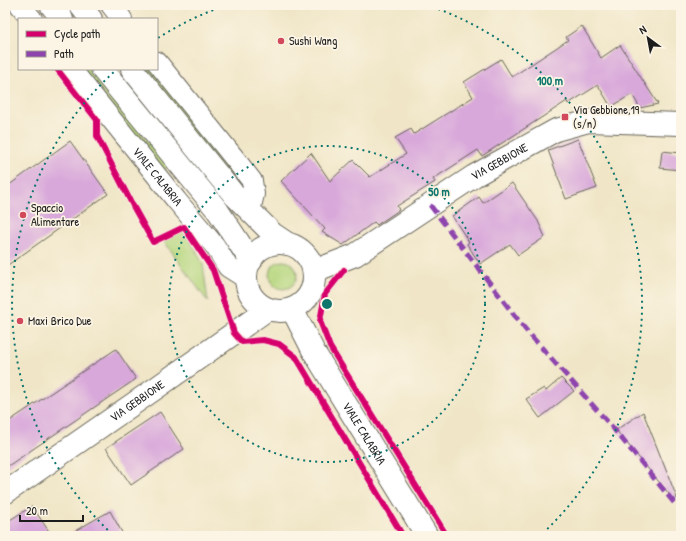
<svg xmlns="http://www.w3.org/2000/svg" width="686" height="541" font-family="'Patrick Hand',sans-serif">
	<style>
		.green { fill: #b4d57c; stroke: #68784c }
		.building { fill: #d8a8da }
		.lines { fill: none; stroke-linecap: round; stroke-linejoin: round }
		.street-casing { stroke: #666358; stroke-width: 22 }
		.secondary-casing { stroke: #666358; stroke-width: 24 }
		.street { stroke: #fff; stroke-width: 20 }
		.secondary { stroke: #fff; stroke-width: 22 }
		.quiet { stroke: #8e44ad; stroke-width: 5; stroke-dasharray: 10 5; stroke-linecap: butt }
		.cycleway-casing { stroke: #fcf5e5; stroke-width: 8 }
		.cycleway { stroke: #d6006c; stroke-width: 6 }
		.ring { fill: none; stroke: #0f766e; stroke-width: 2; stroke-dasharray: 2 4 }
		.poi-dot { fill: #d1495b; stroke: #fcf5e5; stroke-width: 1.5 }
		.labels { text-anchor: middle; stroke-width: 3.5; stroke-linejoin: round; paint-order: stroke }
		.poi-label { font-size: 12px; fill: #1c1c1c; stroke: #fcf5e5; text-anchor: start }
		.street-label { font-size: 12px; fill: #1c1c1c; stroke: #fcf5e5 }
		.centre { fill: #0f766e; stroke: #fcf5e5; stroke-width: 2 }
		.ring-label { font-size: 12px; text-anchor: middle; font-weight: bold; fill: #0f766e; stroke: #fcf5e5; stroke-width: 3.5; stroke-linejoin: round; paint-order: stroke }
	</style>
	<rect width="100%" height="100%" fill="#fcf5e5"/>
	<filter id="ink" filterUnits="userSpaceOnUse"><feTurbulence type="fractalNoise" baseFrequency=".025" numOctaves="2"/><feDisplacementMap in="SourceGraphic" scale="8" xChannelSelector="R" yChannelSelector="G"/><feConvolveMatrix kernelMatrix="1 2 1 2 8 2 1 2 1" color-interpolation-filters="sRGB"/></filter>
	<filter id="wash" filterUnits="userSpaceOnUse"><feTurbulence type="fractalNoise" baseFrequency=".012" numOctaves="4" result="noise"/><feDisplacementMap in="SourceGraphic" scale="16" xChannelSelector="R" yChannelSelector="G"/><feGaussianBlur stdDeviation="0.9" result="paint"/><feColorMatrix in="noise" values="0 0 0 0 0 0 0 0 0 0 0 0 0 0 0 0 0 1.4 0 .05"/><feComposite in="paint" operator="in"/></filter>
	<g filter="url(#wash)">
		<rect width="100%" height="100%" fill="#f0e6c7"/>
		<path class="green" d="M82 69H90L168 167 164 171Z
			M139 69H155L245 185 237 191Z
			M181 231 191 242 203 264 208 302 164 241Z
			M269 275a14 14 0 1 1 28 0a14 14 0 1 1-28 0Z"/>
		<g id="blocks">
			<path class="building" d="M582 26 601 58 620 45 658 104 640 108 632 94 611 107 598 85 568 104 567 101 482 156 478 150 433 179 435 182 397 206 399 210 377 225 374 222 343 245 322 232 325 229 281 181 311 153 330 181 353 160 370 177 406 154 395 138 411 129 414 134 473 97 464 82 501 59 512 77 568 40 566 37Z
				M578 139 597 188 566 199 548 150Z
				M70 141 108 194 5 267V188Z
				M662 151 681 153V170L660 168Z
				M512 183 538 221 545 237 518 255 510 244 480 264 467 244 469 242 452 216 479 197 483 203Z
				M116 349 136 379 5 468V424Z
				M561 378 574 391 540 418 526 399 544 388 546 391Z
				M160 412 184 449 131 485 106 448Z
				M643 412 677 498 674 500 616 430Z
				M32 506 52 536H5V523Z
				M110 511 124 536H66Z"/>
		</g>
	</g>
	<g filter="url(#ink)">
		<use href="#blocks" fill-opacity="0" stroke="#666358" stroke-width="1"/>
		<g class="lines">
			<g class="street-casing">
				<g id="street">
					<path d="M20 5 32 19"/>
					<path d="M111 5 122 19"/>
					<path d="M157 62 235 159 252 181 254 194 250 211"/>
					<path id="s1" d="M71 69 177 201 215 246 228 267 247 279"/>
				</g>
			</g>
			<g class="secondary-casing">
				<g id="secondary">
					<path d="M51 5 62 19"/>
					<path d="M80 5 91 19"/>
					<path d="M102 69 218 211 251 261"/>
					<path d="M132 69 235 196 273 234 288 244"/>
					<circle cx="280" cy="277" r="34"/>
					<path id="s2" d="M314 271 355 255 474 176 556 130 589 121 681 124"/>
					<path id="s3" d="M292 309 314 352 427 536"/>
					<path id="s4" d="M5 493 159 386 268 309"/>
				</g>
			</g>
			<use href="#street" class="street"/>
			<use href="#secondary" class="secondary"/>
			<path class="quiet" d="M430 205 525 329 613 428 676 505"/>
			<g class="cycleway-casing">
				<path id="cycleway" d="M57 69 97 120V136L133 206 153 242 184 227 213 270 234 333 242 342 263 340 279 344 296 357 403 536
					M344 270 325 294 320 321 330 347 447 536"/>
			</g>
			<use href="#cycleway" class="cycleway"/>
		</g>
	</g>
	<g class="ring">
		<circle cx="327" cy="304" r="158"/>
		<path d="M112 534A315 315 0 0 1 116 70M158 38A315 315 0 0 1 227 5M427 5A315 315 0 0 1 542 534"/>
	</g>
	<g class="poi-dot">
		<circle cx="281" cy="41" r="4"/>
		<rect x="561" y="113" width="8" height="8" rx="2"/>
		<circle cx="23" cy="215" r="4"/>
		<circle cx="20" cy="321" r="4"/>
	</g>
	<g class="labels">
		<g class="poi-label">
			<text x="289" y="45">Sushi Wang</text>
			<text x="573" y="114">Via Gebbione,19<tspan x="573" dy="14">(s/n)</tspan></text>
			<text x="31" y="212">Spaccio<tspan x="31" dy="14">Alimentare</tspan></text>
			<text x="28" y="325">Maxi Brico Due</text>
		</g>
		<g class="street-label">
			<text dy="4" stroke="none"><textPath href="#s2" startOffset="216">VIA GEBBIONE</textPath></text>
			<text dy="4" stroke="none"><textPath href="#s1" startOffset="138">VIALE CALABRIA</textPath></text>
			<text dy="4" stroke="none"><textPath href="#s4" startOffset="161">VIA GEBBIONE</textPath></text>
			<text dy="4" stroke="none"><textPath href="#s3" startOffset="144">VIALE CALABRIA</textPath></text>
		</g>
	</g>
	<circle cx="327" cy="304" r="6" class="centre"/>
	<g class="ring-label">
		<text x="550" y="85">100 m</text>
		<text x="439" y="196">50 m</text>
	</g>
	<rect width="686" height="541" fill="none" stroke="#fcf5e5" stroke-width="20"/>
	<rect x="18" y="18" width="140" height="52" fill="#fcf5e5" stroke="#a29e95"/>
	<rect x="26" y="31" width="20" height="6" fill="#d6006c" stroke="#a29e95"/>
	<text x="54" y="38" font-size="12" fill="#1c1c1c">Cycle path</text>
	<rect x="26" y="51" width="20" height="6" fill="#8e44ad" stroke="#a29e95"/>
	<text x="54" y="58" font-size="12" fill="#1c1c1c">Path</text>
	<g transform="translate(648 38) rotate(328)" stroke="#fcf5e5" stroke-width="3" paint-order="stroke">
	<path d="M0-3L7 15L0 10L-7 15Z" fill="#1c1c1c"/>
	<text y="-6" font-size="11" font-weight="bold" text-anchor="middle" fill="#1c1c1c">N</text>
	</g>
	<path d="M20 515v6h63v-6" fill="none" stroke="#1c1c1c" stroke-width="2"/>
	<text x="26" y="515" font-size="12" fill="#1c1c1c" stroke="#fcf5e5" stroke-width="3" paint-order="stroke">20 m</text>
</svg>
